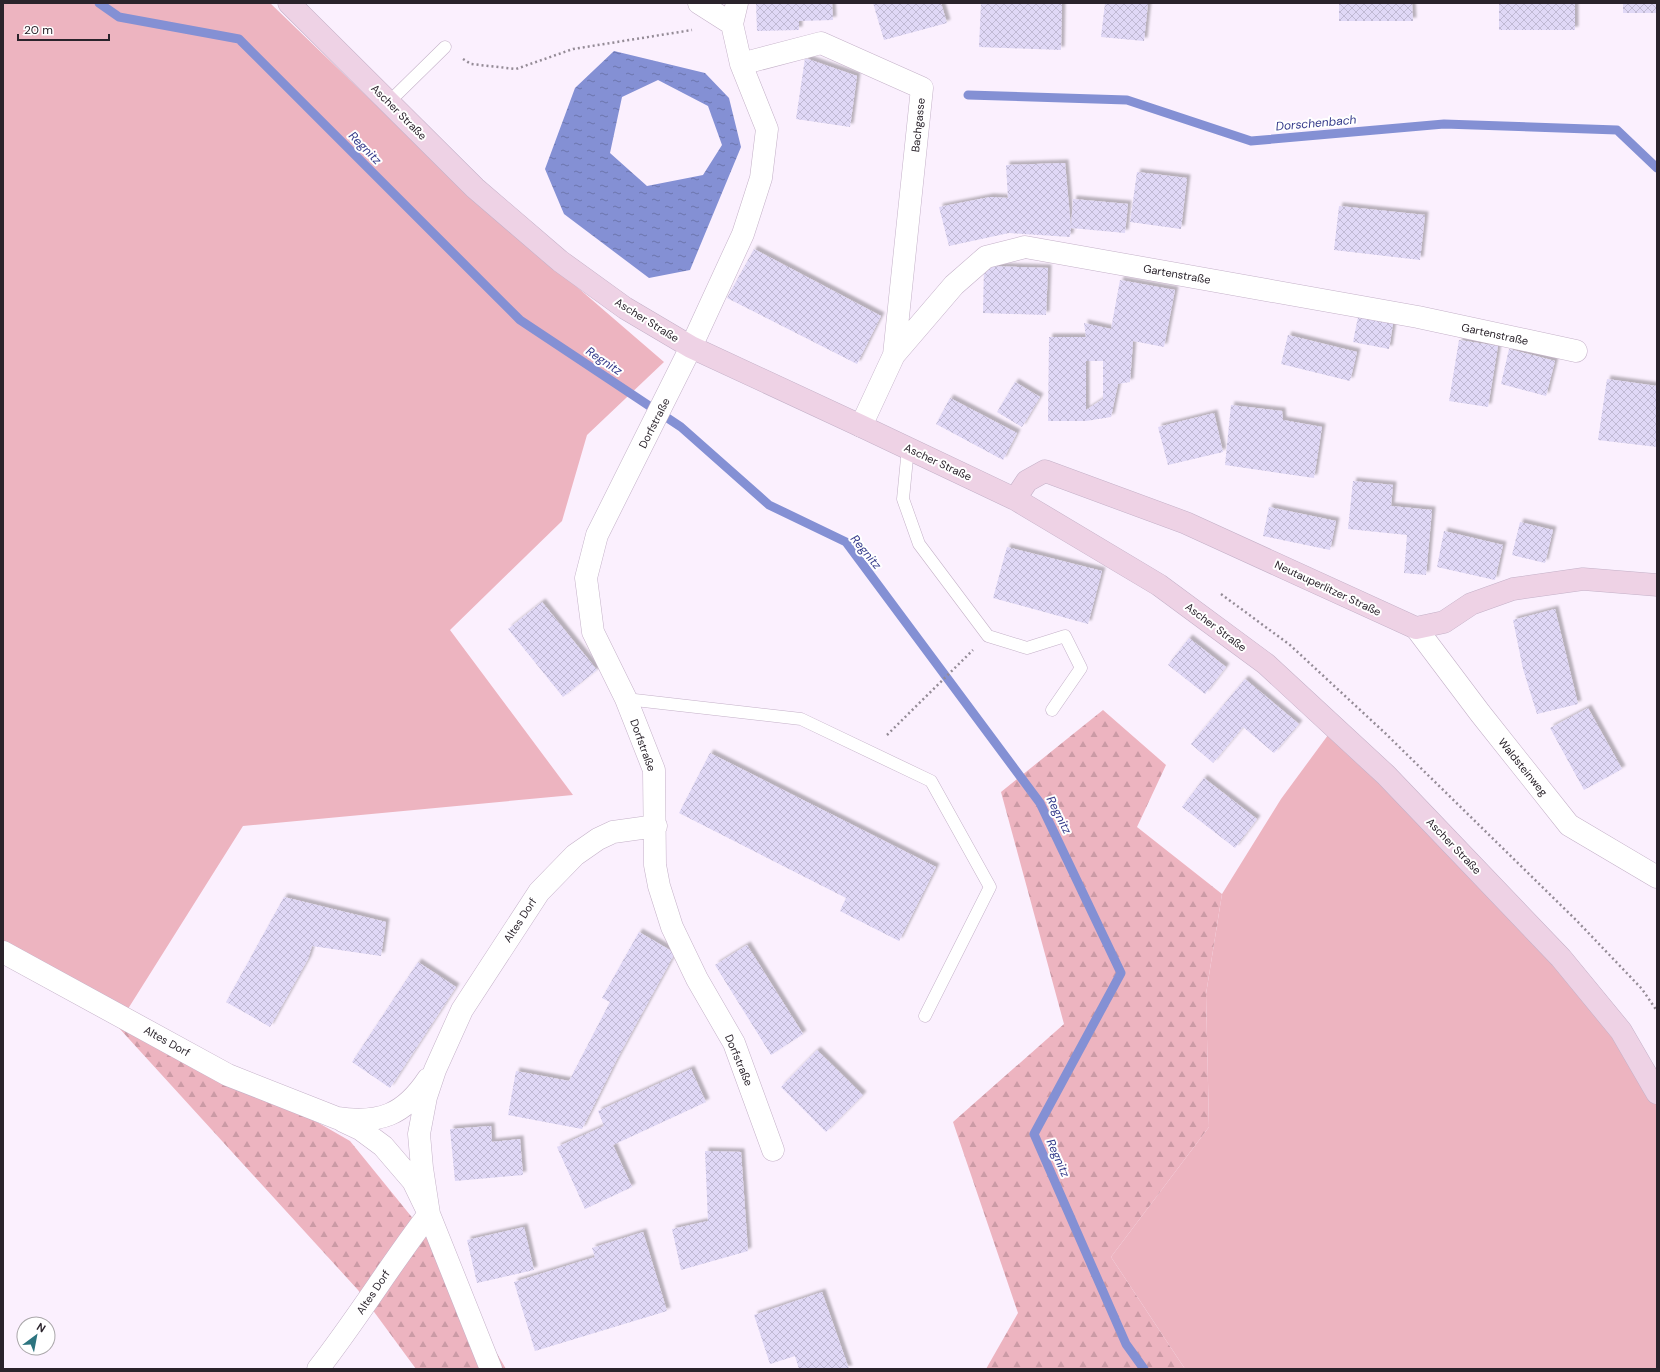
<svg xmlns="http://www.w3.org/2000/svg" width="1660" height="1372" font-family="'DM Sans',sans-serif">
	<style>
		.green { fill: #edb4c0 }
		.forest { fill: url(#forest-firs) }
		.water { fill: url(#water-ripples); fill-rule: evenodd }
		.lines { fill: none; stroke-linecap: round; stroke-linejoin: round }
		.stream { stroke: #8490d4; stroke-width: 9 }
		.building { fill: url(#building-cross-hatch); fill-rule: evenodd; filter: url(#shadow) }
		.lane-casing { stroke: #c4b1c8; stroke-width: 13 }
		.street-casing { stroke: #c4b1c8; stroke-width: 23 }
		.secondary-casing { stroke: #c4b1c8; stroke-width: 23 }
		.path { stroke: #948b96; stroke-width: 2.5; stroke-dasharray: 2 3; stroke-linecap: butt }
		.lane { stroke: #fff; stroke-width: 12 }
		.street { stroke: #fff; stroke-width: 22 }
		.secondary { stroke: #eed2e5; stroke-width: 22 }
		.labels { text-anchor: middle; stroke-width: 4; stroke-linejoin: round; paint-order: stroke }
		.street-label { font-size: 11px; fill: #2a232b; stroke: #fff }
		.water-label { font-size: 12px; font-style: italic; fill: #353b8b; stroke: #fff }
	</style>
	<defs>
		<pattern id="forest-firs" width="22" height="20" patternUnits="userSpaceOnUse"><rect width="22" height="20" fill="#edb4c0"/><path d="M5 1l3.5 6h-7zM16 11l3.5 6h-7z" fill="#cb9aa5"/></pattern>
		<pattern id="water-ripples" width="26" height="14" patternUnits="userSpaceOnUse"><rect width="26" height="14" fill="#8490d4"/><path d="M2 4q2-2 4 0t4 0M15 11q2-2 4 0t4 0" fill="none" stroke="#6c75ac"/></pattern>
		<pattern id="building-cross-hatch" width="8" height="8" patternUnits="userSpaceOnUse"><rect width="8" height="8" fill="#e0d8f6"/><path d="M0 0l8 8M0 8l8-8" fill="none" stroke="#c0b9d3"/></pattern>
		<filter id="shadow"><feDropShadow dx="3.5" dy="-3.5" stdDeviation="1" flood-color="#0004"/></filter>
	</defs>
	<rect width="100%" height="100%" fill="#fbf0fe"/>
	<path class="green" d="M3 3H270L461 187 664 362 587 435 562 521 450 630 573 795 243 826 126 1012 3 945Z
		M1331 731 1657 1074V1369H1185L1111 1257 1209 1127 1206 994 1222 894 1281 799Z"/>
	<path class="forest" d="M1103 710 1166 765 1137 827 1222 894 1206 994 1209 1127 1111 1257 1185 1369H986L1018 1313 953 1122 1064 1024 1001 792Z
		M126 1012 350 1141 432 1242 506 1369H416L358 1290 119 1028Z"/>
	<path class="water" d="M614 51 705 73 729 98 741 147 690 270 649 278 564 214 545 169 575 88ZM658 80 708 106 722 145 703 175 647 186 610 153 622 97Z"/>
	<g class="lines">
		<path class="stream" d="M99 3 119 17 239 39 520 320 681 427 769 505 846 542 1040 803 1121 973 1034 1134 1126 1344 1144 1369
			M968 95 1127 100 1251 141 1444 124 1617 130 1657 168"/>
	</g>
	<path class="building" d="M756 3H832L833 20 799 21V30L757 31Z
		M873 3H941L947 23 884 40Z
		M981 3H1062L1061 50 979 47Z
		M1105 3H1148L1144 41 1101 37Z
		M1339 3H1412L1413 21H1339Z
		M1499 3H1575V30H1499Z
		M1623 3H1657V13H1623Z
		M805 58 857 76 850 127 796 119Z
		M1065 163 1071 228 1070 237 1009 233 949 246 939 207 990 197 1008 198 1006 165Z
		M1137 172 1187 178 1181 229 1130 222Z
		M1073 199 1128 204 1125 233 1071 228Z
		M1339 206 1425 215 1420 260 1334 250Z
		M754 249 881 316 857 364 727 298Z
		M984 266 1048 268 1046 315 983 313Z
		M1120 280 1175 290 1164 347 1133 341 1130 382 1118 384 1111 417 1086 421H1048L1049 337H1086L1084 323 1111 329ZM1086 361H1103V399L1086 410Z
		M1358 317 1393 324 1389 349 1353 342Z
		M1288 335 1357 352 1350 381 1281 364Z
		M1459 340 1498 346 1488 407 1449 401Z
		M1509 349 1555 361 1546 396 1501 384Z
		M1607 379 1657 386V447L1598 440Z
		M1015 382 1040 397 1022 427 997 412Z
		M950 398 1017 433 1003 460 936 424Z
		M1231 405 1282 411 1283 420 1322 427 1314 478 1225 465Z
		M1214 413 1223 452 1168 465 1158 427Z
		M1353 481 1393 485 1391 506 1432 510 1426 575 1404 573 1407 535 1348 529Z
		M1269 507 1336 521 1330 550 1263 536Z
		M1520 522 1553 530 1545 563 1512 555Z
		M1444 531 1503 545 1495 580 1437 567Z
		M1007 547 1102 571 1088 624 993 598Z
		M542 602 597 670 563 697 508 629Z
		M1555 609 1578 704 1537 714 1523 669 1513 620Z
		M1189 638 1226 667 1205 694 1168 665Z
		M1245 679 1299 724 1274 753 1243 727 1213 763 1191 744Z
		M1588 708 1622 769 1584 790 1550 728Z
		M710 753 936 867 899 941 840 911 846 898 679 813Z
		M1204 778 1257 819 1235 848 1182 807Z
		M284 897 386 922 381 956 312 946 308 959 270 1027 226 1002Z
		M639 932 675 953 617 1059 582 1129 508 1115 516 1071 569 1081 610 1002 602 998Z
		M747 945 803 1034 771 1055 715 965Z
		M418 962 456 987 390 1088 352 1062Z
		M817 1050 863 1095 826 1132 781 1087Z
		M691 1069 706 1102 613 1145 632 1187 585 1209 557 1147 604 1126 598 1111Z
		M491 1126 492 1142 520 1139 523 1175 455 1181 450 1129Z
		M705 1151 741 1152 748 1251 681 1270 672 1229 708 1221Z
		M524 1227 534 1270 477 1283 467 1240Z
		M643 1232 667 1311 535 1351 514 1282 595 1257 592 1248Z
		M822 1292 849 1369H799L795 1356 770 1364 754 1315Z"/>
	<g class="lines">
		<g class="lane-casing">
			<path id="lane" d="M389 102 445 47
				M908 448 903 499 919 544 988 636 1027 648 1065 636 1081 668 1052 710
				M626 699 801 719 931 781 990 887 925 1016"/>
		</g>
		<g class="street-casing">
			<path id="street" d="M699 3 732 24
				M737 3 732 24 741 64 767 129 761 178 743 234 691 347 597 535 586 578 593 632 626 699 654 770 655 865 659 886 672 927 697 979 734 1043 773 1150
				M741 64 821 43 922 88 894 355
				M861 426 894 355 954 285 986 257 1025 247 1418 317 1576 351
				M1416 628 1480 713 1569 825 1657 877
				M3 952 228 1075 337 1118C380 1124 404 1115 428 1079
				M343 1121 360 1129 383 1146 413 1181 429 1214 491 1369
				M318 1369C357 1319 390 1265 429 1214L422 1168 419 1134 426 1097 435 1070 462 1010 539 892 575 855 598 839 613 832 656 826"/>
		</g>
		<g class="secondary-casing">
			<path id="secondary" d="M289 3 475 188 560 261 625 308 691 347 861 426 1015 499 1159 585 1266 664 1386 775 1561 958 1621 1031 1657 1093
				M1015 499 1027 481 1045 471 1186 523 1416 628 1444 622 1471 604 1513 589 1583 579 1657 585"/>
		</g>
		<path class="path" d="M463 59 471 64 516 69 573 49 692 30
			M1221 594 1290 645 1385 733 1577 921 1642 989 1657 1011
			M887 735 973 650"/>
		<use href="#lane" class="lane"/>
		<use href="#street" class="street"/>
		<use href="#secondary" class="secondary"/>
	</g>
	<g class="labels">
		<g class="street-label">
			<text transform="translate(399 112) rotate(45)" y="4">Ascher Straße</text>
			<text transform="translate(918 125) rotate(-84)" y="4">Bachgasse</text>
			<text transform="translate(1177 274) rotate(10)" y="4">Gartenstraße</text>
			<text transform="translate(647 320) rotate(32)" y="4">Ascher Straße</text>
			<text transform="translate(1495 334) rotate(12)" y="4">Gartenstraße</text>
			<text transform="translate(654 423) rotate(-63)" y="4">Dorfstraße</text>
			<text transform="translate(938 462) rotate(25)" y="4">Ascher Straße</text>
			<text transform="translate(1328 588) rotate(25)" y="4">Neutauperlitzer Straße</text>
			<text transform="translate(1216 627) rotate(37)" y="4">Ascher Straße</text>
			<text transform="translate(643 745) rotate(70)" y="4">Dorfstraße</text>
			<text transform="translate(1523 767) rotate(51)" y="4">Waldsteinweg</text>
			<text transform="translate(1454 846) rotate(46)" y="4">Ascher Straße</text>
			<text transform="translate(520 920) rotate(-57)" y="4">Altes Dorf</text>
			<text transform="translate(167 1041) rotate(29)" y="4">Altes Dorf</text>
			<text transform="translate(739 1060) rotate(67)" y="4">Dorfstraße</text>
			<text transform="translate(373 1292) rotate(-56)" y="4">Altes Dorf</text>
		</g>
		<g class="water-label">
			<text transform="translate(1316 123) rotate(-5)" y="4">Dorschenbach</text>
			<text transform="translate(365 148) rotate(45)" y="4">Regnitz</text>
			<text transform="translate(604 361) rotate(34)" y="4">Regnitz</text>
			<text transform="translate(866 552) rotate(50)" y="4">Regnitz</text>
			<text transform="translate(1059 815) rotate(63)" y="4">Regnitz</text>
			<text transform="translate(1058 1158) rotate(66)" y="4">Regnitz</text>
		</g>
	</g>
	<rect width="1660" height="1372" fill="none" stroke="#2a232b" stroke-width="8"/>
	<g transform="translate(36 1336) rotate(32)"><circle r="19" fill="#ffffff" stroke="#aaa7aa"/>
	<path d="M0-3L7 15L0 10L-7 15Z" fill="#2c747f"/>
	<text y="-6" font-size="11" font-weight="bold" text-anchor="middle" fill="#2a232b">N</text>
	</g>
	<path d="M18 34v6h91v-6" fill="none" stroke="#2a232b" stroke-width="2"/>
	<text x="24" y="34" font-size="12" fill="#2a232b" stroke="#ffffff" stroke-width="3" paint-order="stroke">20 m</text>
</svg>
